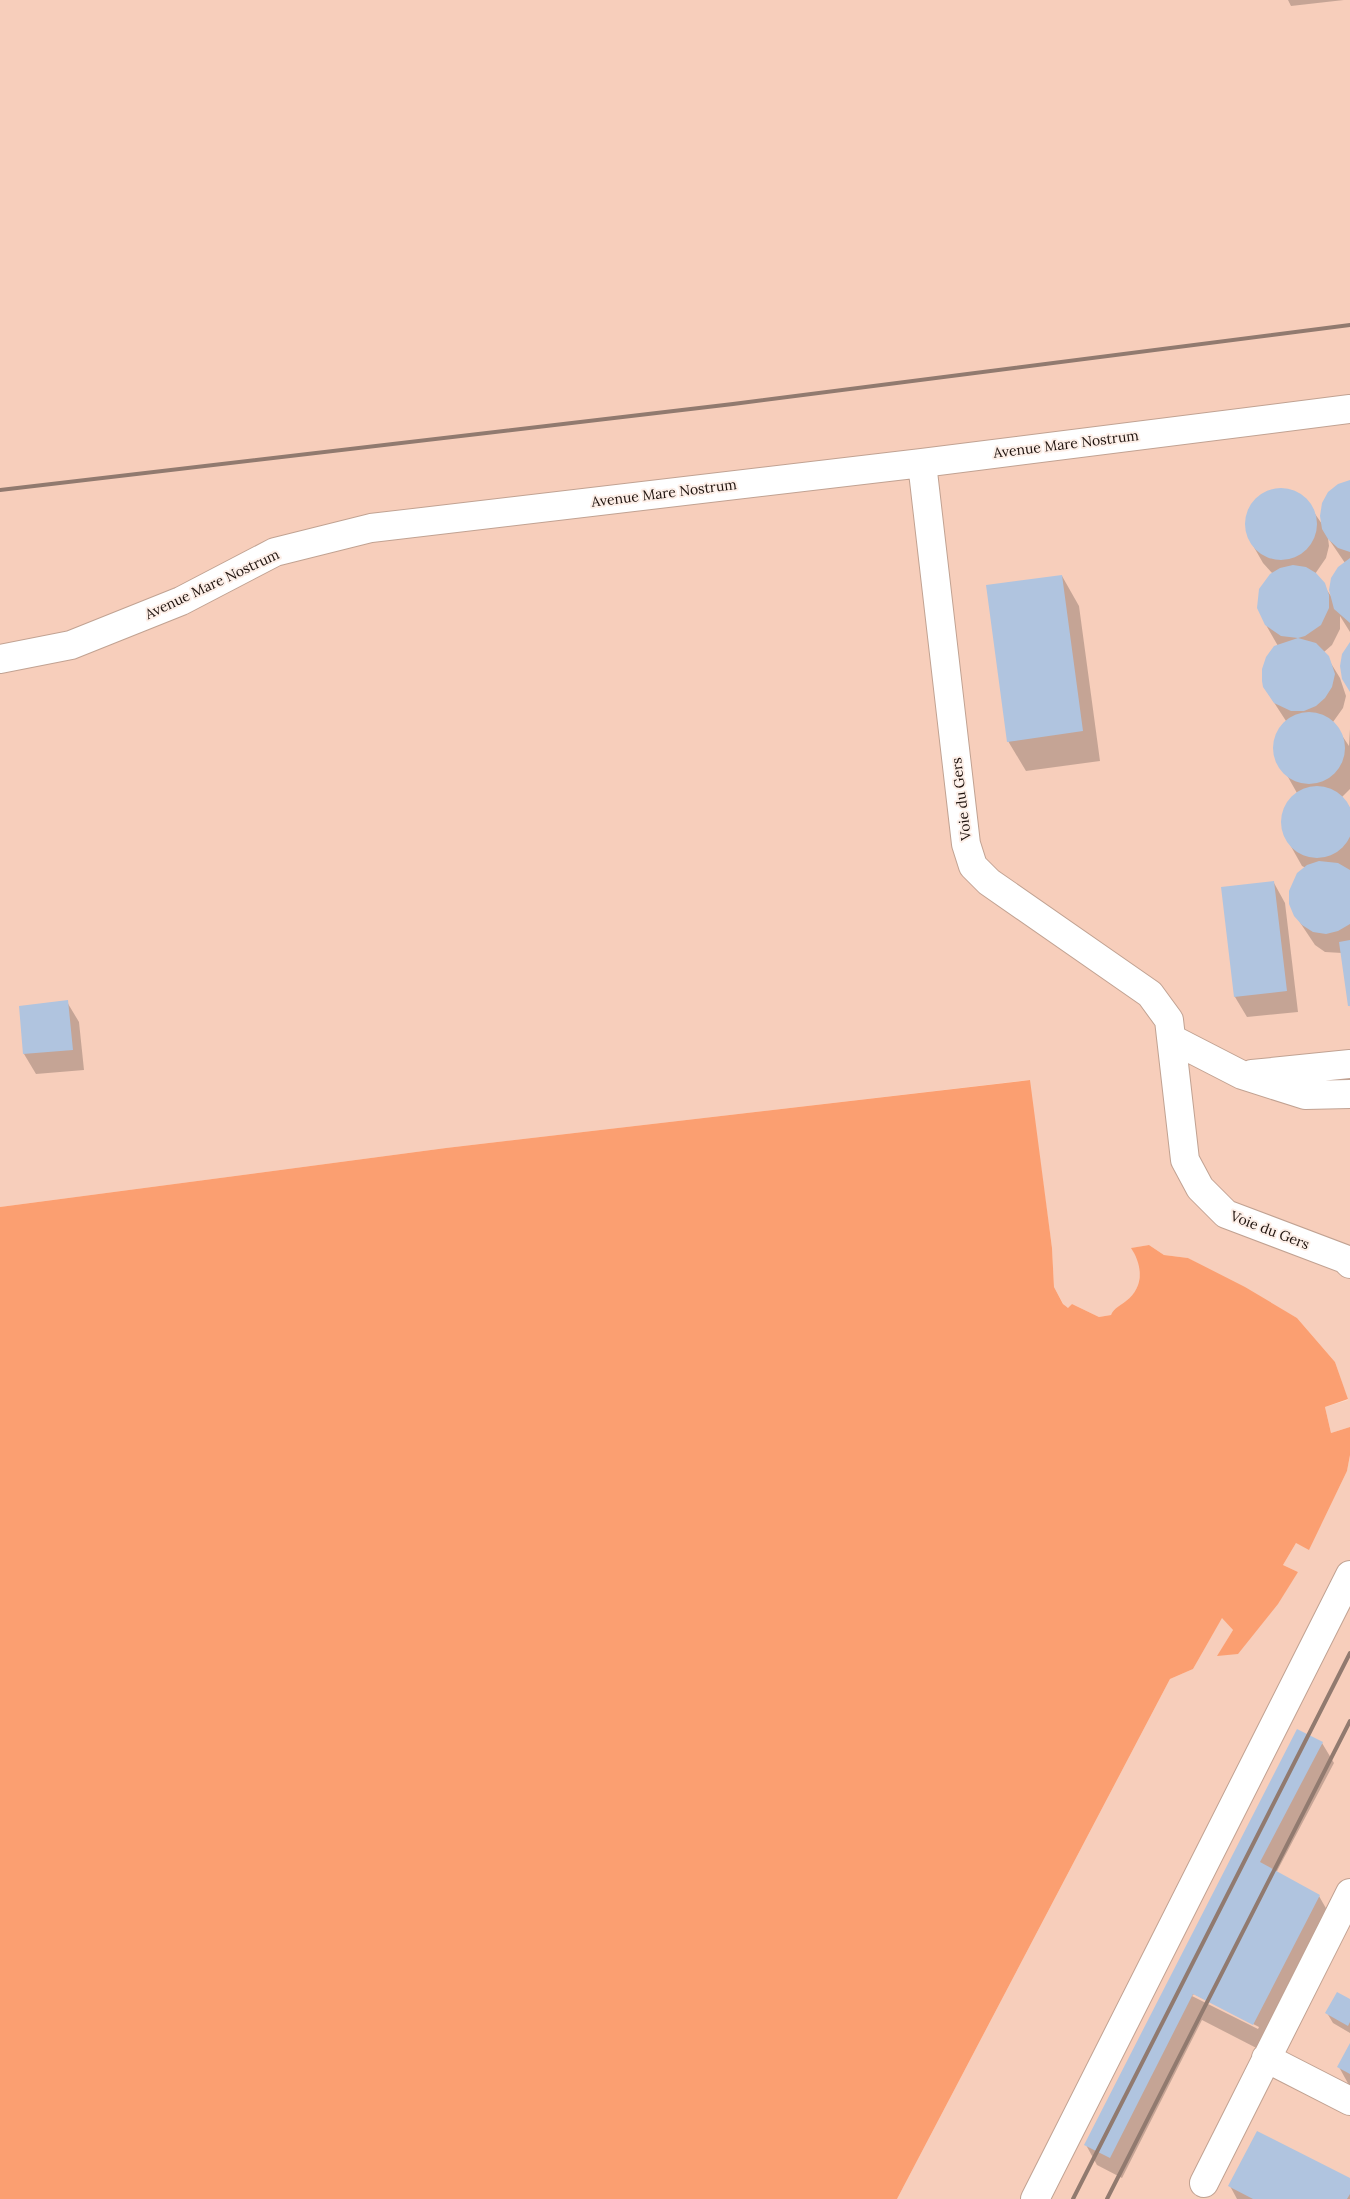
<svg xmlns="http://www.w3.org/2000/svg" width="1350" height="2199" font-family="Lora,serif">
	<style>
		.built { fill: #f7cebb }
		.water { fill: #fb9f71 }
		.shadow { fill: #0003; fill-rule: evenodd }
		.building { fill: #b0c4df }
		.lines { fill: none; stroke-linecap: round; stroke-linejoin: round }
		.minor-casing { stroke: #c1a292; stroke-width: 30 }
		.minor { stroke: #fff; stroke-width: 28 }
		.rail { stroke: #917a6f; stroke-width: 4 }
		.labels { text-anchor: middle; stroke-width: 4; stroke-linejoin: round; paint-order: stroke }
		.street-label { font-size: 14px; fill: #1d110c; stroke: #fdefe8 }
	</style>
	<rect width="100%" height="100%" fill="#feddcd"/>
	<path class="built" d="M0 0H1350V1427L1331 1433 1325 1407 1348 1400 1335 1362 1297 1318 1188 1258 1164 1255 1149 1245 1132 1248 1139 1259 1141 1269 1138 1286 1133 1295 1126 1301 1114 1310 1111 1315 1099 1317 1072 1304 1069 1308 1065 1307 1054 1287 1052 1248 1029 1080 446 1148 0 1207Z
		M1350 1455V2199H897L1170 1679 1193 1669 1222 1617 1233 1630 1218 1655 1226 1654 1298 1572 1283 1565 1296 1543 1309 1549 1347 1471Z"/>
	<path class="water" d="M1030 1080 1052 1248 1054 1287 1063 1304 1068 1308 1072 1304 1099 1317 1111 1315C1114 1308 1120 1306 1126 1301 1144 1287 1143 1266 1131 1248L1149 1245 1164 1255 1188 1258 1245 1287 1297 1318 1335 1362 1348 1399 1325 1407 1331 1433 1350 1427V1455L1347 1471 1309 1550 1296 1543 1283 1565 1298 1572 1278 1604 1238 1654 1217 1656 1233 1630 1222 1618 1193 1669 1170 1679 897 2199H0V1207L446 1148Z"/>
	<path class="shadow" d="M1288 0H1344L1291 6Z
		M1350 481V632L1340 616V629L1332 645 1324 652 1340 678 1346 696 1343 708 1333 722 1349 746 1350 729V789L1342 797 1350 808V1007L1342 953 1325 952 1315 945 1295 915 1306 868 1302 866 1284 834 1282 822 1284 810 1297 793 1275 754 1274 742 1282 725 1286 721 1264 687 1278 646 1266 625 1273 574 1263 563 1251 542 1246 524 1248 512 1259 497 1269 491 1281 489 1293 491 1304 498 1322 524ZM1328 538 1345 563 1331 596 1315 574 1326 558 1329 546Z
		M1062 576 1079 606 1100 761 1026 771 1008 741Z
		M1274 883 1285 903 1298 1012 1247 1017 1235 997 1223 889Z
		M67 1002 79 1022 84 1070 36 1074 24 1054 20 1007Z
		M1322 1743 1334 1763 1276 1873 1319 1896 1336 1926 1270 2055 1202 2020 1122 2178 1097 2165 1086 2145ZM1194 1994 1259 2027 1258 2029 1192 1996Z
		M1350 2000V2033L1333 2023 1327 2013Z
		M1350 2046V2087L1339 2067Z
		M1350 2180V2199H1237L1230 2186Z"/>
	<path class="building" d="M1350 480V552L1338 548 1328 539 1322 529 1320 516 1322 503 1328 492 1338 484Z
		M1245 524a36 36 0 1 1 72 0a36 36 0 1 1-72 0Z
		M1350 558V623L1334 609 1329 590 1331 578 1338 567Z
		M1293 565 1306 567 1316 573 1325 583 1329 595V608L1321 625 1305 636 1298 638 1316 643 1329 656 1335 674 1332 687 1325 698 1316 706 1304 711H1291L1274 703 1263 687 1262 681V669L1266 657 1274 646 1298 638 1281 636 1265 625 1257 608 1259 589 1270 574 1280 568Z
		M1062 575 1083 731 1007 742 986 585Z
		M1350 642V692L1342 679 1340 666 1342 654Z
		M1273 748a36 36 0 1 1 72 0a36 36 0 1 1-72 0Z
		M1281 822a36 36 0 1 1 72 0a36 36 0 1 1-72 0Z
		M1319 861 1338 863 1350 870V924L1338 931 1326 934 1313 932 1302 925 1294 916 1289 904V891L1297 873 1307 865Z
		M1274 881 1287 991 1234 997 1221 887Z
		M1350 940V1006H1348L1339 942Z
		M68 1000 73 1050 23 1054 19 1006Z
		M1297 1729 1323 1742 1260 1862 1320 1895 1253 2025 1193 1994 1110 2158 1084 2145Z
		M1337 1992 1350 1999V2022L1348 2026 1325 2013Z
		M1350 2043V2074L1337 2067Z
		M1257 2131 1350 2178V2194L1347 2199H1253L1228 2186Z"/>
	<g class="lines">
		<g class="minor-casing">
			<path id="minor" d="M922 463 966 844 973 866 989 882 1150 994 1169 1020 1185 1160 1200 1188 1226 1214 1345 1259 1350 1264
				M0 659 71 645 181 601 275 552 371 528 922 463 1350 409
				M1172 1039 1242 1075 1305 1095 1350 1094
				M1252 1074 1350 1064
				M1266 2058 1350 2101
				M1204 2183 1350 1893
				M1035 2199 1350 1575"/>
		</g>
		<use href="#minor" class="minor"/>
		<path class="rail" d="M0 490 733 404 1350 325
			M1073 2199 1350 1653
			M1107 2199 1350 1721"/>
	</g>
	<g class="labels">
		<g class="street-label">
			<text transform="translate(1066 444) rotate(-7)" y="5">Avenue Mare Nostrum</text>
			<text transform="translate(664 493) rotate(-7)" y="5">Avenue Mare Nostrum</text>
			<text transform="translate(212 584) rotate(-25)" y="5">Avenue Mare Nostrum</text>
			<text transform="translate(961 799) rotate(-97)" y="5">Voie du Gers</text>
			<text transform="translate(1270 1230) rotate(21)" y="5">Voie du Gers</text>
		</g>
	</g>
</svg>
